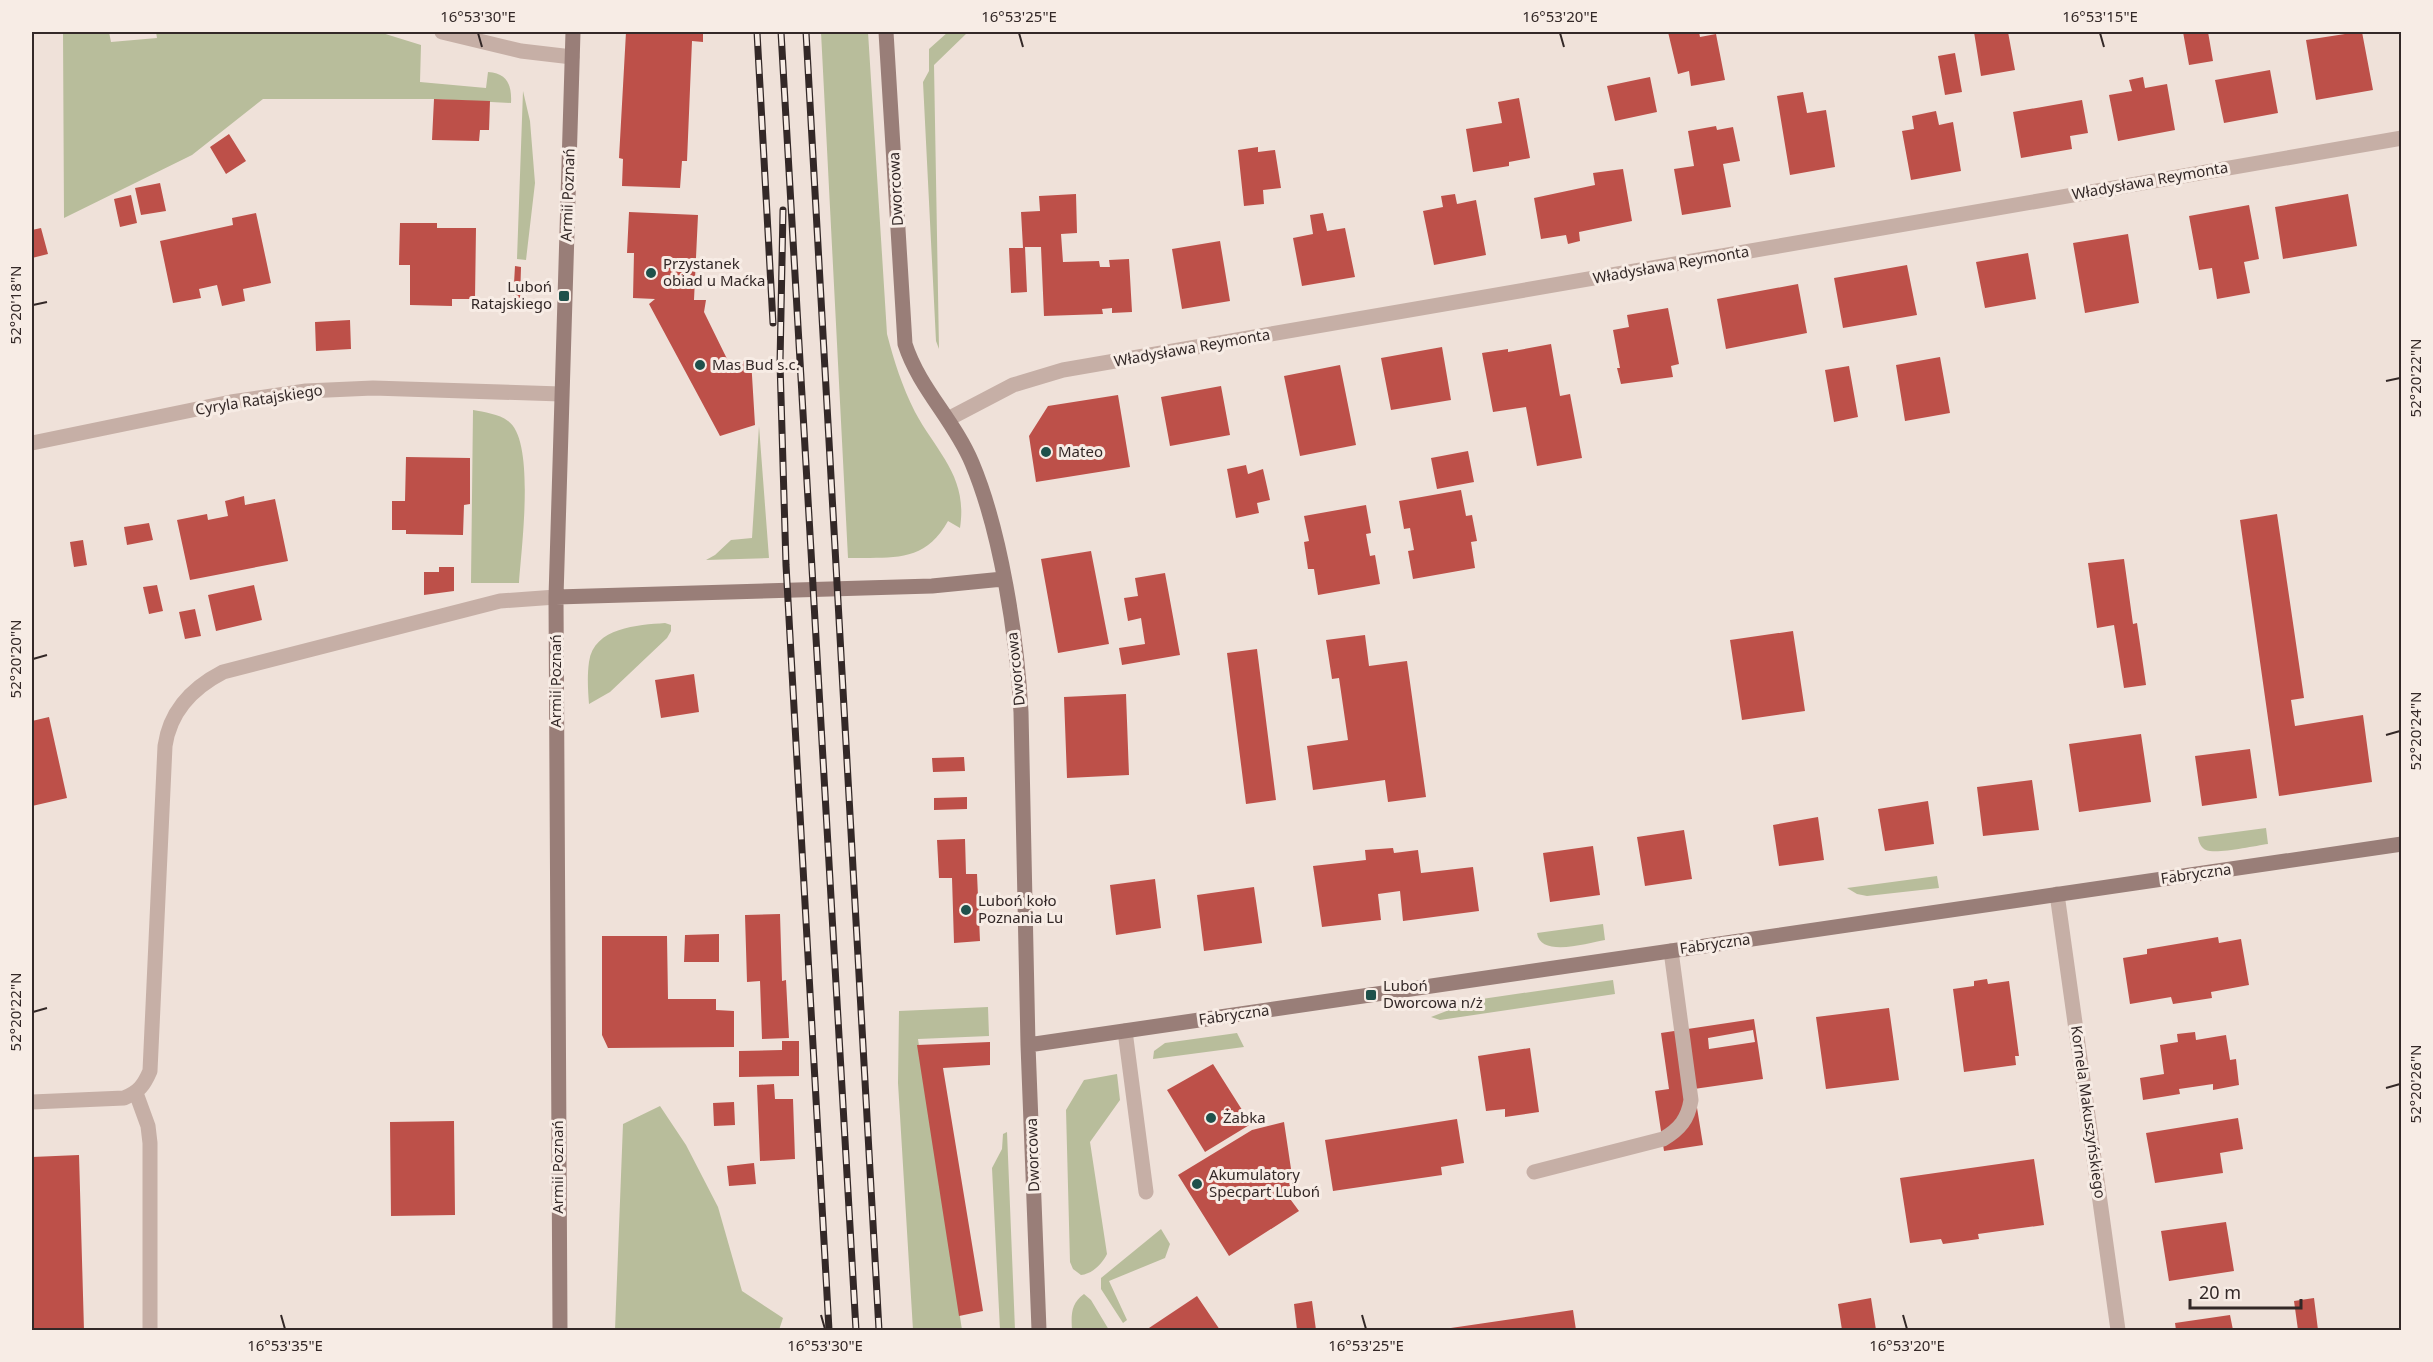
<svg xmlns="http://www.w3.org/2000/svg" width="2433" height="1362" font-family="'Noto Sans',sans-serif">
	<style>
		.green { fill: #b8bd9b }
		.building { fill: #bd5049; fill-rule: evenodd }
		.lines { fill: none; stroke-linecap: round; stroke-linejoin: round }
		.lane { stroke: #c6afa6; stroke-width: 15 }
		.street { stroke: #c6afa6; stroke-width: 15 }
		.secondary { stroke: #997e78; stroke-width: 15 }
		.rail-casing { stroke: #332827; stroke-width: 7 }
		.rail { stroke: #f7ece5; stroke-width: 4.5; stroke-dasharray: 14; stroke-linecap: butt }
		.ticks { fill: none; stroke: #332827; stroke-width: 2 }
		.poi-dot { fill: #1f514b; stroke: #f7ece5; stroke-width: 2 }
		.labels { text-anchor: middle; stroke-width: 6; stroke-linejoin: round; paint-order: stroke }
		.street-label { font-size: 15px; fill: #332827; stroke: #f7ece5 }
		.poi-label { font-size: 15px; fill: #332827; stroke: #f7ece5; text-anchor: start }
		.neatline { fill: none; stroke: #332827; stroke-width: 2 }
		.ticks-label { font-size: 15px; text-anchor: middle; fill: #332827 }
	</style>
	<rect width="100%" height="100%" fill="#efe1d9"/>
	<path class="green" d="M63 32H109L111 42 157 38 156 32H379L421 45 420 82 486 88 488 72C507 73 512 85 511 103L434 99H263L192 155 64 218Z
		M821 32H868L887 334C894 361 902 386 915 412 937 453 968 476 960 528L948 521C924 564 891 557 848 558Z
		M948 32H968L934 65 939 349 936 341 923 82 929 71V49Z
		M523 91 530 121 535 183 526 260 517 259Z
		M473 410C484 412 499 414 508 421 536 440 521 550 519 583H471Z
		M759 426 769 558 706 560 715 555 731 540 752 538Z
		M665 623 671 625V631L667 638 610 692 589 704C588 691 587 676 589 662 594 627 638 625 665 623Z
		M2266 828 2268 844C2254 846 2222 853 2210 851 2202 850 2199 844 2198 837Z
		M1937 876 1939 888 1867 896 1857 894 1847 888Z
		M1603 924 1605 940C1588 943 1540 958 1537 933Z
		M1613 980 1615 994 1440 1020 1431 1017 1475 1000Z
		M988 1007 989 1036 918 1039 962 1330H913L898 1083 899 1011Z
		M1237 1033 1244 1047 1153 1059 1154 1051 1165 1043Z
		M1117 1074 1120 1100 1090 1142 1107 1254C1102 1264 1092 1274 1081 1275L1073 1269 1070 1262 1066 1110 1084 1080Z
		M660 1106 686 1145 718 1207 742 1291 783 1318 779 1330H615L623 1124Z
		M1007 1132 1015 1330H1000L992 1168 1002 1149 1003 1134Z
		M1161 1229 1170 1244 1165 1258 1109 1281 1127 1320 1123 1323 1101 1289V1278Z
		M1084 1294 1091 1300 1109 1330H1072C1071 1315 1071 1303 1084 1294Z"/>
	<path class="building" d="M626 32H703V42L692 41 687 161H682L680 188 622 186 623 159 619 158Z
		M1668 32H1699L1700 37 1716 34 1725 80 1691 86 1689 71 1678 74Z
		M1974 32H2008L2015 70 1981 76Z
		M2183 32H2208L2213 61 2189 65Z
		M2358 32H2362L2373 90 2316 100 2306 40Z
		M1955 53 1962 92 1945 95 1938 56Z
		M2270 70 2278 113 2224 123 2215 80Z
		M1650 77 1657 112 1615 121 1607 86Z
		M2143 77 2145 88 2167 84 2175 130 2118 141 2109 95 2132 91 2129 80Z
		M1803 92 1807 113 1826 110 1835 167 1790 175 1777 96Z
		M1519 98 1530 158 1509 162V166L1473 172 1466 129 1502 123 1498 102Z
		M434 99 490 101 489 130H480L479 141 432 140Z
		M2082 100 2088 133 2070 136 2072 149 2021 158 2013 112Z
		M1936 111 1939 125 1953 122 1961 171 1911 180 1902 131 1914 129 1912 116Z
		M1716 126 1717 130 1733 127 1740 161 1723 164 1731 207 1682 215 1674 169 1694 166 1688 131Z
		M229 134 246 161 226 174 210 147Z
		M1258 147V152L1275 150 1281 188 1263 190 1264 204 1244 206 1238 150Z
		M1623 169 1632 221 1579 232 1580 241 1568 244 1566 235 1541 239 1534 198 1595 185 1593 173Z
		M160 183 166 211 141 215 135 188Z
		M1076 194 1077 233 1061 234 1063 262 1099 261 1100 267H1110L1109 260 1129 259 1132 312 1112 313V308L1102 309 1103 314 1044 316 1041 247H1025L1027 292 1011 293 1009 248H1023L1021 212 1040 211 1039 196Z
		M1455 194 1457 204 1476 200 1486 255 1434 265 1423 211 1443 207 1441 196Z
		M2348 194 2357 246 2283 259 2275 207Z
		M131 195 137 223 120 227 114 199Z
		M2249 205 2259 259 2244 262 2250 293 2217 299 2212 268 2199 270 2189 216Z
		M629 212 698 215 694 300H706L704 312 730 365 751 359 755 425 720 436 649 304 655 299 633 298 634 253H627Z
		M256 213 271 283 243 289 245 301 222 306 217 285 199 289 201 298 173 303 160 241 233 225 232 218Z
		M1323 213 1327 231 1345 228 1355 277 1302 286 1293 238 1313 234 1310 215Z
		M400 223H437V228H476L475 299H452V306L410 305V265H399Z
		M41 228 48 254 32 258V230Z
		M2128 234 2139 303 2085 313 2073 243Z
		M1220 241 1230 301 1182 309 1172 249Z
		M2028 253 2036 299 1985 308 1976 262Z
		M1907 265 1917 315 1843 328 1834 278Z
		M515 266 521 267 520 301H513Z
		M1798 284 1807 333 1726 349 1717 299Z
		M1668 308 1679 364 1671 366 1673 377 1621 384 1617 368H1620L1613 330 1629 327 1627 315Z
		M350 320 351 349 316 351 315 322Z
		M1551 344 1560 396 1570 394 1582 458 1537 466 1526 407 1493 412 1482 353 1508 349V352Z
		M1442 347 1451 400 1391 410 1381 358Z
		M1940 357 1950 413 1905 421 1896 365Z
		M1340 365 1356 445 1300 456 1284 376Z
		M1849 366 1858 417 1834 422 1825 370Z
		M1221 386 1230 435 1170 446 1161 397Z
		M1118 395 1130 467 1036 482 1029 436 1048 406Z
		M1468 451 1474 482 1437 489 1431 458Z
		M406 457 470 458V504L464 505 463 535 406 534V530H392V501H405Z
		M1246 465 1248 474 1263 469 1270 500 1257 503 1259 513 1236 518 1227 469Z
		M1461 490 1466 516 1472 515 1477 541 1471 542 1475 568 1413 579 1408 551 1414 550 1410 528 1404 529 1399 501Z
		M244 496 245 505 275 499 288 561 190 580 177 520 207 514 208 520 228 516 225 501Z
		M1366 505 1371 533 1366 534 1370 556 1375 555 1380 584 1318 595 1314 569H1308L1304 542 1309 541 1304 516Z
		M2277 514 2304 698 2291 700 2295 726 2363 715 2372 782 2279 796 2240 520Z
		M149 523 153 540 127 545 124 527Z
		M83 540 87 565 74 567 70 542Z
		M1091 551 1109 644 1058 653 1041 559Z
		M2124 559 2133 624 2137 623 2146 685 2124 688 2114 625 2097 628 2088 563Z
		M439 567H454V591L424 595V572H439Z
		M1165 573 1180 655 1122 665 1119 648 1145 644 1141 618 1128 621 1124 598 1138 596 1135 578Z
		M157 585 163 611 149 614 143 587Z
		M254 585 262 620 216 631 208 595Z
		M195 609 201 636 185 639 179 612Z
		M1793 631 1805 711 1742 720 1730 640Z
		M1365 635 1369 666 1407 661 1426 797 1388 802 1385 780 1313 790 1307 746 1348 740 1339 678 1332 679 1326 640Z
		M1257 649 1276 800 1246 804 1227 653Z
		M694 674 699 712 661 718 655 680Z
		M1126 694 1129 775 1067 778 1064 697Z
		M49 717 67 798 32 806V721Z
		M2141 734 2151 802 2079 812 2069 744Z
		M2250 749 2257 798 2202 806 2195 756Z
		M964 757 965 771 933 772 932 758Z
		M2032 780 2039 830 1983 836 1977 787Z
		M967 797V809L934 810V798Z
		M1928 801 1934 844 1885 851 1878 809Z
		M1818 817 1824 860 1779 866 1773 825Z
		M1684 830 1692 879 1645 886 1637 837Z
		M965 839 966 874H977L980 941 954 943 952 878H939L937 840Z
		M1593 846 1600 895 1550 902 1543 853Z
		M1393 848 1394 853 1418 850 1421 873 1473 867 1479 911 1403 921 1400 891 1378 894 1381 920 1322 927 1313 866 1366 860 1365 850Z
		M1155 879 1161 928 1116 935 1110 885Z
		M1254 887 1262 943 1204 951 1197 895Z
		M780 914 782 981 786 980 789 1038 762 1039 760 981 747 982 745 915Z
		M719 934V962H684L685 935Z
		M602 936H667L668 999H716V1010L734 1011V1047L608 1048 602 1035Z
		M2218 937 2219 943 2241 939 2249 985 2211 992 2212 998 2173 1004 2171 997 2130 1004 2123 958 2147 954V949Z
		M1987 979 1988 984 2009 981 2019 1056H2015L2016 1065 1964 1072 1953 989 1974 986V981Z
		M1889 1008 1899 1080 1826 1089 1816 1017Z
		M1754 1019 1763 1079 1694 1089 1703 1145 1664 1151 1655 1091 1669 1089 1661 1033ZM1753 1030 1755 1042 1709 1049 1708 1038Z
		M2195 1032 2196 1040 2226 1035 2230 1060 2236 1059 2239 1085 2213 1090V1084L2179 1089 2180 1094 2143 1100 2140 1078 2164 1074 2160 1045 2178 1042 2177 1034Z
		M782 1041H799V1076L739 1077V1051L782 1050Z
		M990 1042V1065L943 1068 983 1311 959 1316 917 1045Z
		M1530 1048 1539 1112 1505 1117V1109L1486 1111 1478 1056Z
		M1213 1064 1251 1124 1205 1152 1167 1090Z
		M774 1084 775 1099H793L795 1159 760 1161 757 1085Z
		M734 1102 735 1125 714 1126 713 1103Z
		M2238 1118 2243 1149 2220 1153 2223 1173 2155 1183 2146 1133Z
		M1457 1119 1464 1163 1441 1167 1442 1175 1333 1191 1325 1140Z
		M454 1121 455 1215 391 1216 390 1122Z
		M1284 1122 1294 1189 1285 1192 1299 1211 1229 1256 1178 1175 1252 1130Z
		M79 1155 84 1330H32V1157Z
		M2034 1159 2044 1225 1978 1234 1979 1239 1943 1244 1941 1239 1910 1243 1900 1178Z
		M754 1163 756 1184 729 1186 727 1166Z
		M2226 1222 2234 1271 2169 1281 2161 1231Z
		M1197 1296 1220 1330H1150L1149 1328Z
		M1871 1298 1876 1330H1842L1838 1304Z
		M2314 1298 2318 1330H2298L2294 1301Z
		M1312 1301 1316 1330H1297L1294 1304Z
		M1573 1310 1576 1330H1444V1329Z
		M2230 1315 2233 1330H2176L2175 1323Z"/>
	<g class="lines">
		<path class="lane" d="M442 32 521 51 572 57
			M1125 1031 1146 1192
			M136 1093 148 1126 150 1143V1330
			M1534 1172 1663 1139C1680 1129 1688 1119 1691 1100L1671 951"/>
		<path class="street" d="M948 419 1013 385 1063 370 2402 138
			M32 443 231 402 306 391 373 388 561 394
			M2057 894 2118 1330
			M32 1102 124 1098C139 1092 144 1085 150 1071L165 746C170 711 192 688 223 672L500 601 556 597"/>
		<path class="secondary" d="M886 32 905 344C919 388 954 420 972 463 1001 532 1017 637 1021 712L1028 1045 1039 1330
			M556 597 932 586 1003 579
			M1028 1045 2402 844
			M560 1330 556 597 573 32"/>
		<g class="rail-casing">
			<path id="rail" d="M757 32 773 323
				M781 32 856 1330
				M806 32 879 1330
				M783 210 780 363 786 565 829 1330"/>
		</g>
		<use href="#rail" class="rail"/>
	</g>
	<path class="ticks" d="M478 33 482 47M1019 33 1023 47M1560 33 1564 47M2100 33 2104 47M33 305 47 302M2386 381 2400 378M33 659 47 655M2386 735 2400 731M33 1012 47 1008M2386 1088 2400 1084M281 1315 285 1329M821 1315 825 1329M1362 1315 1366 1329M1903 1315 1907 1329"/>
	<g class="poi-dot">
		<circle cx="651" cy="273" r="6"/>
		<rect x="558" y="290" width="12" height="12" rx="3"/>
		<circle cx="700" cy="365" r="6"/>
		<circle cx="1046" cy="452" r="6"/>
		<circle cx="966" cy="910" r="6"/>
		<rect x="1365" y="989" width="12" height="12" rx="3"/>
		<circle cx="1211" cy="1118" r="6"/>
		<circle cx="1197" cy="1184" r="6"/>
	</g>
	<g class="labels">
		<g class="street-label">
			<text transform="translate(2150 181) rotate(-10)" y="5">Władysława Reymonta</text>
			<text transform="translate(896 189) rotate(-93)" y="5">Dworcowa</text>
			<text transform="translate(568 195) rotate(-88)" y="5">Armii Poznań</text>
			<text transform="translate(1671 265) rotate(-10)" y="5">Władysława Reymonta</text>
			<text transform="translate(1192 348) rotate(-10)" y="5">Władysława Reymonta</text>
			<text transform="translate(259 400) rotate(-9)" y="5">Cyryla Ratajskiego</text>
			<text transform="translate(1016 669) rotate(-96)" y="5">Dworcowa</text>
			<text transform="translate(556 681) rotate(-90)" y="5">Armii Poznań</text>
			<text transform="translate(2196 874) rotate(-8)" y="5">Fabryczna</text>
			<text transform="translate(1715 944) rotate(-8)" y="5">Fabryczna</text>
			<text transform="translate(1234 1015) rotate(-8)" y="5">Fabryczna</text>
			<text transform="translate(2088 1112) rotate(82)" y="5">Kornela Makuszyńskiego</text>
			<text transform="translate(1033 1155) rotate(-92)" y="5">Dworcowa</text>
			<text transform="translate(558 1167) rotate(-90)" y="5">Armii Poznań</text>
		</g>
		<g class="poi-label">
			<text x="663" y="269">Przystanek<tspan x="663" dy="17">obiad u Maćka</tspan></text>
			<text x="552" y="292" text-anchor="end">Luboń<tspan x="552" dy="17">Ratajskiego</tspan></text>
			<text x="712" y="370">Mas Bud s.c.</text>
			<text x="1058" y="457">Mateo</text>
			<text x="978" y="906">Luboń koło<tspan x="978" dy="17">Poznania Lu</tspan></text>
			<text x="1383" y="991">Luboń<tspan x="1383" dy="17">Dworcowa n/ż</tspan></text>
			<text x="1223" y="1123">Żabka</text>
			<text x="1209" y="1180">Akumulatory<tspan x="1209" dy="17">Specpart Luboń</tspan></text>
		</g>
	</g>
	<rect width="2433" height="1362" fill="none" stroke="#f7ece5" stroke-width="66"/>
	<path d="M2190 1299v9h111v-9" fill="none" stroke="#332827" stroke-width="3"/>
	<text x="2199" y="1299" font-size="18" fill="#332827" stroke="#f7ece5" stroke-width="4.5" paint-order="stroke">20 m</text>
	<rect x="33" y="33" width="2367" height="1296" class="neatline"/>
	<g class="ticks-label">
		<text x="478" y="22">16°53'30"E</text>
		<text x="1019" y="22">16°53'25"E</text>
		<text x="1560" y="22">16°53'20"E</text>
		<text x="2100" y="22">16°53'15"E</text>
		<text transform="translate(16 305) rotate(-90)" y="5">52°20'18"N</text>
		<text transform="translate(2416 378) rotate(-90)" y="5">52°20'22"N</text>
		<text transform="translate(16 659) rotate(-90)" y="5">52°20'20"N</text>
		<text transform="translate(2416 731) rotate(-90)" y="5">52°20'24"N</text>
		<text transform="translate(16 1012) rotate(-90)" y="5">52°20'22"N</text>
		<text transform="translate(2416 1084) rotate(-90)" y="5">52°20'26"N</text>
		<text x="285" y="1351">16°53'35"E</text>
		<text x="825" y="1351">16°53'30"E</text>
		<text x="1366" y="1351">16°53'25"E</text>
		<text x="1907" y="1351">16°53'20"E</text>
	</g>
</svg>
